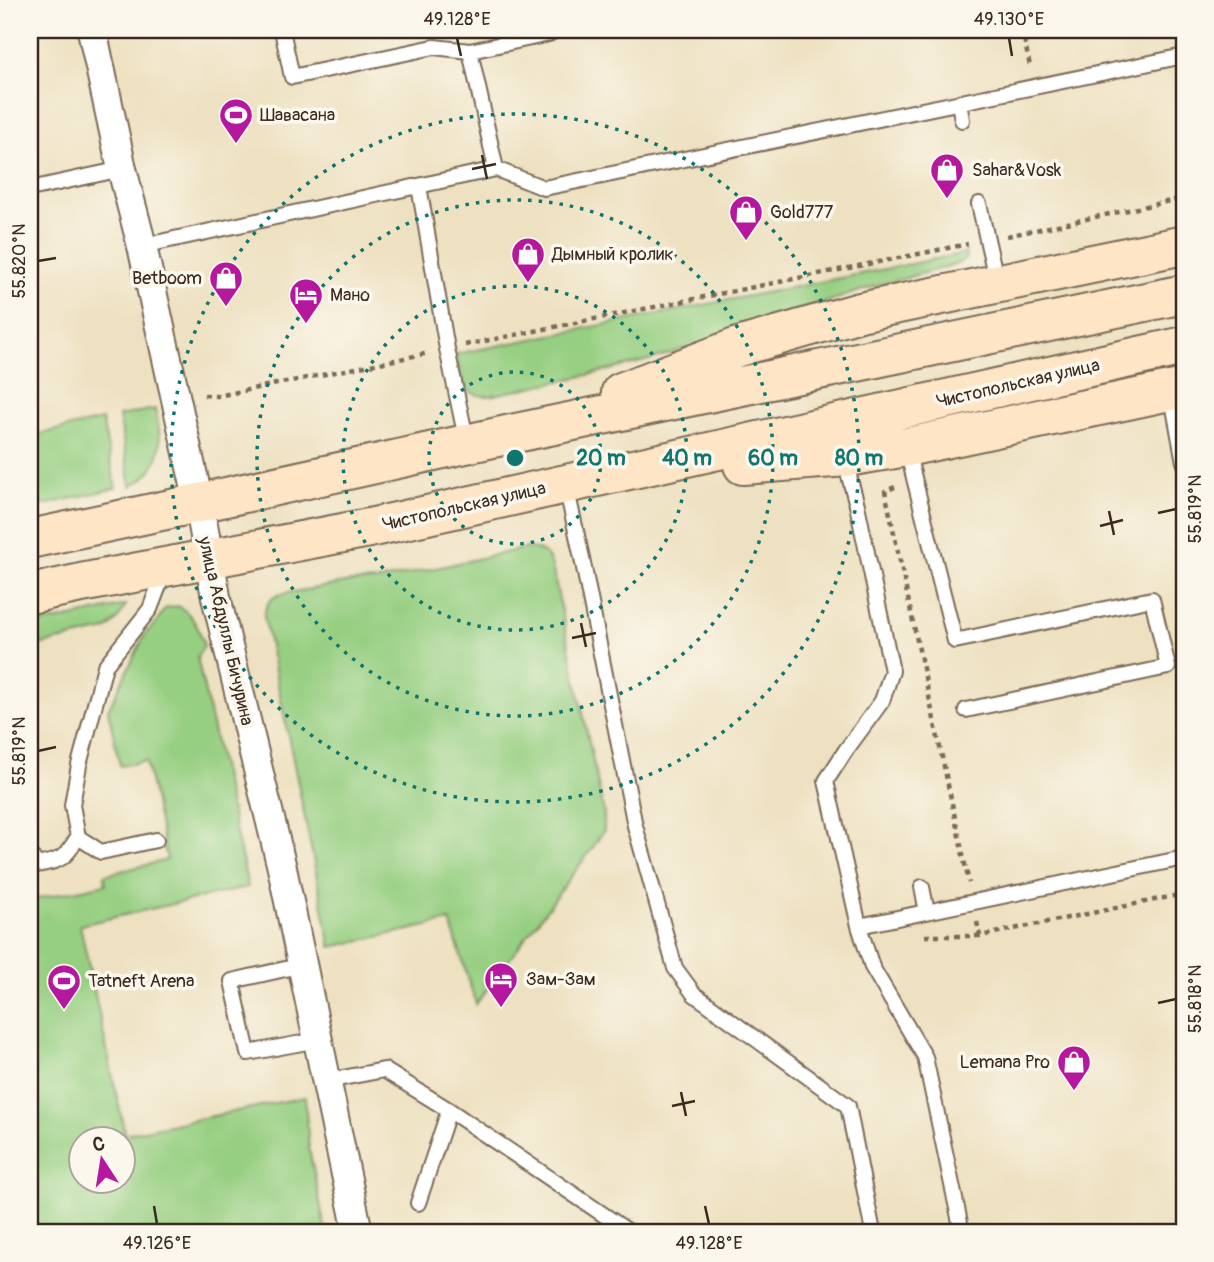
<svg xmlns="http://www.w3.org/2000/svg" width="1214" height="1262" font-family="Pangolin,sans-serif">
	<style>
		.green { fill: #97cf82; stroke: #697c50; stroke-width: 2; fill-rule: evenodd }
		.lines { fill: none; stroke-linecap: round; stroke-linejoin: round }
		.service-casing { stroke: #7a6a57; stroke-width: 18 }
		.minor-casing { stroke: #7a6a57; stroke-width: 32 }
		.secondary-casing { stroke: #7a6a57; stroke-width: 42 }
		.path { stroke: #7a6a57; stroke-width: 4.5; stroke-dasharray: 5 5; stroke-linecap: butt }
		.service { stroke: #fff; stroke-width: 14 }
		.minor { stroke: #fff; stroke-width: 28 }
		.secondary { stroke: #fde5c5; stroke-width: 38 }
		.ticks { fill: none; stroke: #3b2a1e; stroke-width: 2.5 }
		.ring { fill: none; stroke: #0f766e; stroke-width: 3.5; stroke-dasharray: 3.5 7 }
		.labels { text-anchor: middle; stroke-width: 7; stroke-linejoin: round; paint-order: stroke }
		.poi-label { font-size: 18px; fill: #3b2a1e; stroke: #fbf7ec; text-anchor: start }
		.street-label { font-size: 18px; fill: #3b2a1e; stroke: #fbf7ec }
		.centre { fill: #0f766e; stroke: #fbf7ec; stroke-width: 3.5 }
		.ring-label { font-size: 21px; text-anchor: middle; font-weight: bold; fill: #0f766e; stroke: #fbf7ec; stroke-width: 7; stroke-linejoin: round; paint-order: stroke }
		.neatline { fill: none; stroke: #3b2a1e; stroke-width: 2.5 }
		.ticks-label { font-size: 18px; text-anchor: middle; fill: #3b2a1e }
	</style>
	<rect width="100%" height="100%" fill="#fbf7ec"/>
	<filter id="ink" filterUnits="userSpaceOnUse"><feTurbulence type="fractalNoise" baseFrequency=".0143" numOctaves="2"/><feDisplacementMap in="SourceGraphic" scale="14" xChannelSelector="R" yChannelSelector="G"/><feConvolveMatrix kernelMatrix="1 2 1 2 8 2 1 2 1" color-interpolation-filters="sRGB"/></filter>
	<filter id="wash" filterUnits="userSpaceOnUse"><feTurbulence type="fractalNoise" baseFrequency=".00686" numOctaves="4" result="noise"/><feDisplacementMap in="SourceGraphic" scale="28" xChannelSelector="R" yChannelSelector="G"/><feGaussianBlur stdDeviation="1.57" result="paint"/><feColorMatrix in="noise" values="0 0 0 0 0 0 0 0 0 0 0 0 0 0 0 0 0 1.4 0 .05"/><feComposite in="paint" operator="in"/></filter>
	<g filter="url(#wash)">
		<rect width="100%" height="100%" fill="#eee1c1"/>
		<path class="green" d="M966 253V258L957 264 872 287 653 359 597 373 489 396C460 397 461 377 456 354Z
			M155 409C159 430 165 449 152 468 147 476 140 482 131 486L119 416Z
			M102 420 116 488 44 505 30 501V436Z
			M526 548C541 549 547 552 552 566L604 813V830L594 846 476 1004 450 921 331 947 264 616C266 604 270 597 282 594L351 582 377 581Z
			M126 605 117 620 106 630 30 647V626Z
			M178 606C194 615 199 629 204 646L197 657 248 887 80 925 125 1134 305 1097 309 1149 326 1232H30V900L106 884 104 875 167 860 146 761 120 766 108 710 145 634 157 622 163 611 166 608ZM80 1140H122V1182H80Z"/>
	</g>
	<g filter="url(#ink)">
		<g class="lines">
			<g class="service-casing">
				<path id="service" d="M282 30 292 77 434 47 470 51 496 169
					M470 51 549 34 556 30
					M959 103 962 120
					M419 186 447 349 467 443
					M30 189 122 169
					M979 204 997 283
					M142 246 496 169 544 188 1184 56
					M1171 392 1184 462
					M907 450 955 641 1152 599 1168 667 966 710
					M847 458 849 476 857 505 892 671 882 701 846 750 826 781 859 926 1184 858
					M566 486 582 558 635 826 675 968 694 994 848 1106 873 1232
					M78 837 101 852 156 840
					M30 854 37 865C63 860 64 859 78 837L72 805 79 765 105 666 150 609 165 570
					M922 887 927 912
					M859 926 872 967 925 1057 962 1232
					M303 965 232 981 248 1053 318 1040
					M327 1081 384 1070 449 1110 629 1232
					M418 1203 449 1110"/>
			</g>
			<g class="minor-casing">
				<path id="minor" d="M92 30 122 169 142 246 199 503 216 597 282 868 358 1232"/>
			</g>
			<g class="secondary-casing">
				<path id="secondary" d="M621 392 738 347 860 312 1184 245
					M743 465 847 457 907 447 1184 388
					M30 539 199 503 511 434 1184 294
					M30 594 81 583 369 528 1184 346"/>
			</g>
			<path class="path" d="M1022 30 1030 66
				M1007 236 1184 198
				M465 345 968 244
				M204 395 218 396 429 353
				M895 487 885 491 969 883
				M977 922 980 936 1184 894
				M925 936H980"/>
			<use href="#service" class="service"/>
			<use href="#minor" class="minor"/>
			<use href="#secondary" class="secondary"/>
		</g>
	</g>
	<path class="ticks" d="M457 38 461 56M1009 38 1012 56M482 155 487 179M472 169 496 164M38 261 56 258M1109 511 1114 535M1158 513 1176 509M1100 526 1123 520M581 623 586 647M572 638 596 633M38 751 56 747M1158 1003 1176 999M681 1092 686 1116M672 1106 695 1101M154 1206 157 1224M705 1206 709 1224"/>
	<g class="ring">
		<circle cx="515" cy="458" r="86"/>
		<circle cx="515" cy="458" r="172"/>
		<circle cx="515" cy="458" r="258"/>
		<circle cx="515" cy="458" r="344"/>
	</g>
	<defs>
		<g id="stadium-pin" transform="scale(1.75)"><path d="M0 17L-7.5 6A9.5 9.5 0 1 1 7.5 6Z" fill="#b5179e" stroke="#fbf7ec"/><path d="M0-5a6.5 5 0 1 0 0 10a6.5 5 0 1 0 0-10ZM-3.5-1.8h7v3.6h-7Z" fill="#fff"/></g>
		<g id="shop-pin" transform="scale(1.75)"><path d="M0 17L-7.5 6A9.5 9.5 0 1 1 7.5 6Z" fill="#b5179e" stroke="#fbf7ec"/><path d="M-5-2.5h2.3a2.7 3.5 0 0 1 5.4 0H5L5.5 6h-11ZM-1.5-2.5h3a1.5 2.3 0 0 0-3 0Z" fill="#fff"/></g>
		<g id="hotel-pin" transform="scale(1.75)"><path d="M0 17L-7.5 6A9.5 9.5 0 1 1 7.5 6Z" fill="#b5179e" stroke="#fbf7ec"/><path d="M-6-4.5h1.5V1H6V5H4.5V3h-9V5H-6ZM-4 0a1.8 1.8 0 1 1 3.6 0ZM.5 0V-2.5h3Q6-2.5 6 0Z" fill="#fff"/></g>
	</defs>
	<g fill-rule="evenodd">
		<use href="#stadium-pin" x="236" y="115"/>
		<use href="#shop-pin" x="947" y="170"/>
		<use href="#shop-pin" x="746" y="212"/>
		<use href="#shop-pin" x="528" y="254"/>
		<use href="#shop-pin" x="226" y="278"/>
		<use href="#hotel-pin" x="306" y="295"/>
		<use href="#hotel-pin" x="501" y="979"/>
		<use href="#stadium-pin" x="64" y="981"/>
		<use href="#shop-pin" x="1074" y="1062"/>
	</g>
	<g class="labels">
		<g class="poi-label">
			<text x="260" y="121">Шавасана</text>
			<text x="972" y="176">Sahar&amp;Vosk</text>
			<text x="770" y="218">Gold777</text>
			<text x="552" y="260">Дымный кролик</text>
			<text x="202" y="284" text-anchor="end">Betboom</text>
			<text x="330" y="301">Мано</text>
			<text x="526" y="985">Зам-Зам</text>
			<text x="88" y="987">Tatneft Arena</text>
			<text x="1050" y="1068" text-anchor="end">Lemana Pro</text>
		</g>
		<g class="street-label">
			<text transform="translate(1018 383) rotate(-13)" y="6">Чистопольская улица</text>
			<text transform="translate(464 506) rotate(-13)" y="6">Чистопольская улица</text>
			<text transform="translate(226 631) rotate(77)" y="6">улица Абдуллы Бичурина</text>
		</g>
	</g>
	<circle cx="515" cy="458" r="10" class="centre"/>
	<g class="ring-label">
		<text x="601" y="465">20 m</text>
		<text x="687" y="465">40 m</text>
		<text x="773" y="465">60 m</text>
		<text x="859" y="465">80 m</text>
	</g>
	<rect width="1214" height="1262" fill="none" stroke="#fbf7ec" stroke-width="77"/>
	<g transform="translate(102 1160) rotate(348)"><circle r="33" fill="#fbf7ec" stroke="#aea59a" stroke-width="2"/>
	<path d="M0-5L12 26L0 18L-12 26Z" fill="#b5179e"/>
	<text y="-10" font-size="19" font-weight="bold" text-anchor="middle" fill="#3b2a1e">С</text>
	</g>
	<rect x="38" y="38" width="1138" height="1186" class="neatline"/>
	<g class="ticks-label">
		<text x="457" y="25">49.128°E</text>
		<text x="1009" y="25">49.130°E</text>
		<text transform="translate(19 261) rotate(-90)" y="6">55.820°N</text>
		<text transform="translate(1195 509) rotate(-90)" y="6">55.819°N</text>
		<text transform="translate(19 751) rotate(-90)" y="6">55.819°N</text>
		<text transform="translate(1195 999) rotate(-90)" y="6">55.818°N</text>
		<text x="157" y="1249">49.126°E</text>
		<text x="709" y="1249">49.128°E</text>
	</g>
</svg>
